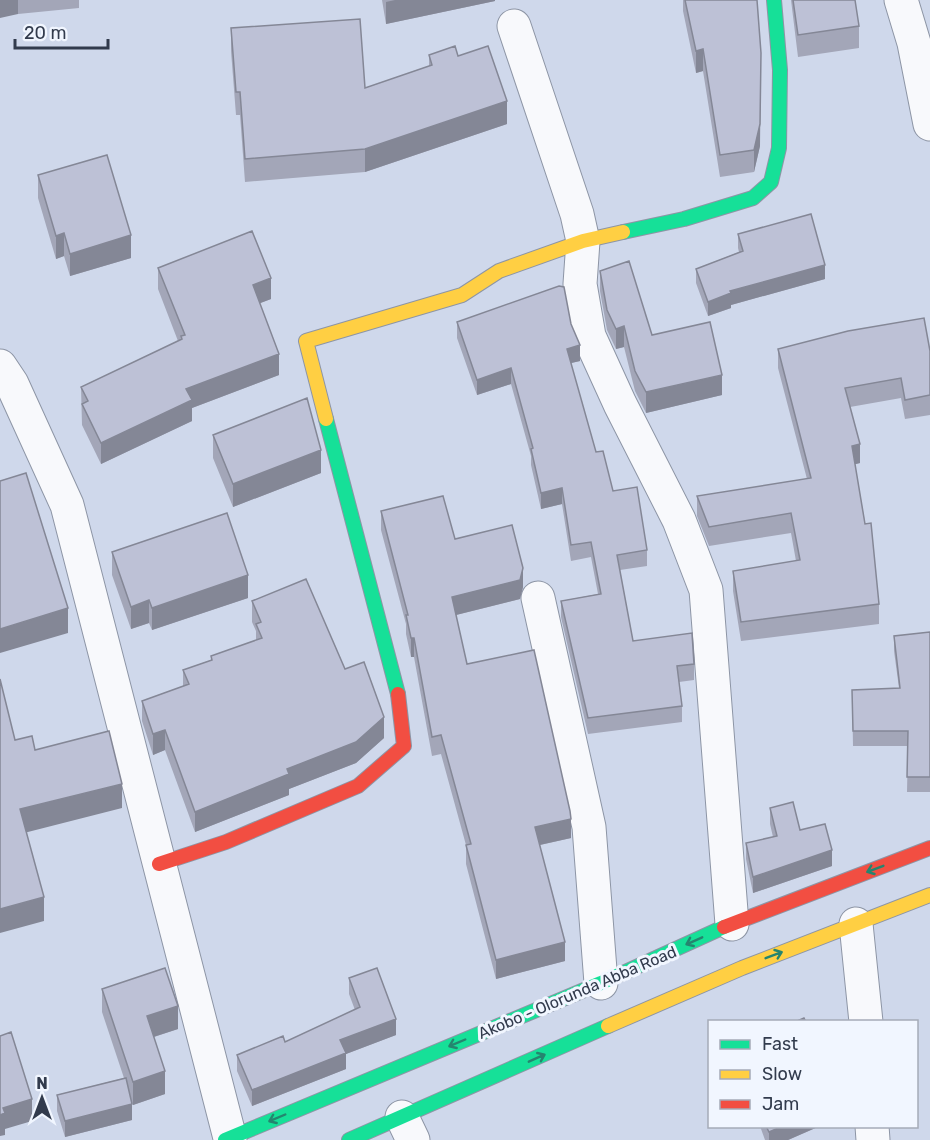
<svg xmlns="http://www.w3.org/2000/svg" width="930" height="1140" font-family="Rubik,sans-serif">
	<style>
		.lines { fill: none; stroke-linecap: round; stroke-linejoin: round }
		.street-casing { stroke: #8d95a5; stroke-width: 35 }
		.fast-casing { stroke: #8d95a5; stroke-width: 16 }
		.slow-casing { stroke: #8d95a5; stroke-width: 16 }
		.jam-casing { stroke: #8d95a5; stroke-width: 16 }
		.street { stroke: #f8f9fc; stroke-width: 33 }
		.fast { stroke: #16e098; stroke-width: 14 }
		.slow { stroke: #ffcf43; stroke-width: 14 }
		.jam { stroke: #f24e42; stroke-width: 14 }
		.wall { fill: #a3a6b8 }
		.shaded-wall { fill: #848796 }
		.building { fill: #bdc1d6; stroke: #848796; stroke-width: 1.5 }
		.oneway { stroke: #25856f }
		.labels { text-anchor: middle; stroke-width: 6; stroke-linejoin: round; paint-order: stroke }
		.street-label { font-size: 16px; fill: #323b4d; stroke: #f1f6ff }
	</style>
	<rect width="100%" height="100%" fill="#cfd8eb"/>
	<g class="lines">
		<g class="street-casing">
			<path id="street" d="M901 0 914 43 930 124
				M514 26 577 214 583 241 580 284 589 336 620 404 679 520 706 590 732 924
				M0 366 12 384 67 505 230 1138
				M538 598 589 827 601 983
				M856 924 866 1022
				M402 1117 413 1140
				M872 1126 873 1140"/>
		</g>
		<g class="fast-casing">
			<path id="fast" d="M623 232 684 219 753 198 771 182 779 148 780 70 774 0
				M326 419 398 694
				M225 1140 601 983 724 927
				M349 1140 608 1026"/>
		</g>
		<g class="slow-casing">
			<path id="slow" d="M326 419 306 341 462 295 499 271 583 241 623 232
				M608 1026 742 968 930 895"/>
		</g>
		<g class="jam-casing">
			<path id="jam" d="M159 864 226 842 358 786 404 746 398 694
				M724 927 930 848"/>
		</g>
		<use href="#street" class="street"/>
		<use href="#fast" class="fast"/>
		<use href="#slow" class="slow"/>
		<use href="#jam" class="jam"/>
	</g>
	<path class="wall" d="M0 0H79V8L18 14Z
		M382 0H495V1L386 24Z
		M683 0H757L760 146 754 172 720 177 703 71 696 73 683 11Z
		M791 0H855L859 26V48L798 57Z
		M231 28 365 88 429 66V55L458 56 507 124 365 172 245 182 240 115H236L231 51Z
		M38 175 131 258 70 276 64 256 56 259 38 198Z
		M738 234 825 279 731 305V308L708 316 696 283V269L739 252 738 248Z
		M158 268 271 299 260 303 279 375 192 408V421L101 464 82 425 81 387 178 341 158 289Z
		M600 271 652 335 722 395 646 413 635 391 624 347 616 349 607 330 600 291Z
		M457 322 571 324 580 361 571 363 596 452 613 491 647 550V566L620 570 633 641 694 664V680L679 682 682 706V722L588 734 561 617V601L598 594 591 557 571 561 562 504 541 509 531 465V456L511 384 477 395 457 338Z
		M778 349 930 351V415L905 419 901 398 850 407 860 463 855 464 879 604V624L741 641 733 591V571L796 561 791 533 709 546 697 516V496L807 479 778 368Z
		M213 435 321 473 233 507 213 458Z
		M381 511 455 539 523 587 520 599 456 615 467 664 571 838 540 845 565 961 496 979 466 864V845L441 754 432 756 414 657H411L406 634V624L381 530Z
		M112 552 248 598 152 630 149 623 131 629 112 575Z
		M252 601 345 669 384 738 356 763 289 789V795L195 832 165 750 153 755 142 721V701L183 686V670L211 660V656L256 640V631L252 622Z
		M930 632V792H907L908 746H853L852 690 899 688 894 651V636Z
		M770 808 800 830 832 866 753 893 746 859V843L773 837 770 824Z
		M349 978 396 1035 346 1054V1069L252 1106 237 1071V1055L285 1042 355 1010 349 994Z
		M102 989 178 1029 154 1037 165 1094 133 1105 131 1101 132 1120 65 1137 57 1111V1095L124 1078 102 1012Z
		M760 1126H820L788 1140H765Z"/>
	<path class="shaded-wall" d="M0 0H18V14L0 18Z
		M395 0H495V1L386 24V2Z
		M703 49V71L696 73V51Z
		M761 53 760 146 754 172V150Z
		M507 101V124L365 172V149Z
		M64 233V256L56 259V236Z
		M131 235V258L70 276V254Z
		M825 265V279L731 305V308L708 316V302L730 291Z
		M271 278V299L253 306V285Z
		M624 326V347L616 349V329Z
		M580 345V361L567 364V349Z
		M279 354V375L192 408V421L101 464V443L186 389Z
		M511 368V384L477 395V380Z
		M722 375V395L646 413V392Z
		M860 444V463L852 465V446Z
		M321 450V473L233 507V484Z
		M562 488V504L541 509V493Z
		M523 568V587L520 599 452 616V597Z
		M248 575V598L152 630V608Z
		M149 600V623L131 629V607Z
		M68 608V633L0 653V629Z
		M411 638H414V657H411Z
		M384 717V738L356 763 289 789V795L195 832V812L287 769Z
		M165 730V750L153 755V734Z
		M122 784V808L20 834V809Z
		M571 819V838L535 846V827Z
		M832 850V866L753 893V877Z
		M44 897V921L0 933V909Z
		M565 942V961L496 979V960Z
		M178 1006V1029L147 1039V1016Z
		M396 1019V1035L346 1054V1069L252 1106V1090L340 1040Z
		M165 1071V1094L133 1105V1082Z
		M32 1099V1121L5 1129V1135L0 1136V1115L3 1108Z
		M132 1104V1120L65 1137V1121Z
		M783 1126H820L788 1140H769V1132Z"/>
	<path class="building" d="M685 0H757L761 53 760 124 754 150 720 155 703 49 696 51Z
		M793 0H855L859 26 798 35Z
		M360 19 365 88 432 65 429 55 455 46 458 56 488 46 507 101 365 149 245 159 240 92H236L231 28Z
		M107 155 131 235 70 254 64 233 56 236 38 175Z
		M811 214 825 265 730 291 731 293 708 302 696 269 743 251 738 234Z
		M252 231 271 278 253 285 279 354 186 389 192 400 101 443 82 404 88 401 81 387 182 339 181 336 185 335 158 268Z
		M629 261 652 335 710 322 722 375 646 392 635 371 624 326 616 329 607 310 600 271Z
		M559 286 564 287 571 324 580 345 567 349 596 452 603 451 613 491 637 487 647 550 617 555 633 641 692 633 694 664 677 666 682 706 588 718 561 601 601 594 591 542 571 545 562 488 541 493 531 449 533 448 511 368 477 380 457 322Z
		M924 318 930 351V395L905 400 901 378 845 388 860 444 852 446 865 524 871 523 879 604 741 622 733 571 800 560 791 513 709 527 697 496 811 478 778 349 848 331Z
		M307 398 321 450 233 484 213 435Z
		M26 473 68 608 0 629V481Z
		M443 496 455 539 512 525 523 568 520 580 452 597 467 664 534 650 570 811 571 819 535 827 565 942 496 960 466 845 471 844 441 735 432 737 414 638H411L406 615H408L381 511Z
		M227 513 248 575 152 608 149 600 131 607 112 552Z
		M306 579 345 669 364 662 384 717 356 742 287 769 289 774 195 812 165 730 153 734 142 701 189 684 183 670 212 660 211 656 262 638 256 624 261 622 252 601Z
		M930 632V777H907L908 731H853L852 690 900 688 894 636Z
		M0 679 15 740 32 736 35 750 109 731 122 784 20 809 44 897 0 909Z
		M793 802 800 830 825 824 832 850 753 877 746 843 777 836 770 808Z
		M165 968 178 1006 147 1016 165 1071 133 1082 102 989Z
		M377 968 396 1019 340 1040 346 1053 252 1090 237 1055 283 1036 285 1042 360 1007 349 978Z
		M804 1018 806 1022H795Z
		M11 1032 32 1099 3 1108 5 1113 0 1115V1036Z
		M126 1078 132 1104 65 1121 57 1095Z
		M766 1126H783L769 1132Z"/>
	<defs><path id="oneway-shaft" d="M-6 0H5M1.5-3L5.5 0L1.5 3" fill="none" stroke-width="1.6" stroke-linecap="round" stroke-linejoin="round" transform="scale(1.5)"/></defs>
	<g class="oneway">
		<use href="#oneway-shaft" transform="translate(875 869) rotate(159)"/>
		<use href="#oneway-shaft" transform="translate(694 941) rotate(156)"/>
		<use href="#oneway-shaft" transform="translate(774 955) rotate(-21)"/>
		<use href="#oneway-shaft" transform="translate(457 1043) rotate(157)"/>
		<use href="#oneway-shaft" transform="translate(537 1058) rotate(-24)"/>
		<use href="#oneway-shaft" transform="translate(277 1118) rotate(157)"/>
	</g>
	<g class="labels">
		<g class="street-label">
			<text transform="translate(577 992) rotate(-23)" y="6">Akobo - Olorunda Abba Road</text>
		</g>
	</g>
	<rect x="708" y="1020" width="210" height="108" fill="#f1f6ff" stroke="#a5abb8" stroke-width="1.5"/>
	<rect x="720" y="1040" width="30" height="9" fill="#16e098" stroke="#a5abb8" stroke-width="1.5"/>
	<text x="762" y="1050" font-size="18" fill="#323b4d">Fast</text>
	<rect x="720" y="1070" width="30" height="9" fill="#ffcf43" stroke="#a5abb8" stroke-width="1.5"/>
	<text x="762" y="1080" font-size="18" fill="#323b4d">Slow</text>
	<rect x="720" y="1100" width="30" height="9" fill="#f24e42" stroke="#a5abb8" stroke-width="1.5"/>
	<text x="762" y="1110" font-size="18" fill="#323b4d">Jam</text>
	<g transform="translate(42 1098)" stroke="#f1f6ff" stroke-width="4.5" paint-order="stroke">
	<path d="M0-4.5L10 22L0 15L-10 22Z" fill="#323b4d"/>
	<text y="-9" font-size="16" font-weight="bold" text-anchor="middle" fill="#323b4d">N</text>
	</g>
	<path d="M15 39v9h93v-9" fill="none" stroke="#323b4d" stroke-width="3"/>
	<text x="24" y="39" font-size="18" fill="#323b4d" stroke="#f1f6ff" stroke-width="4.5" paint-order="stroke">20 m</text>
</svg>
